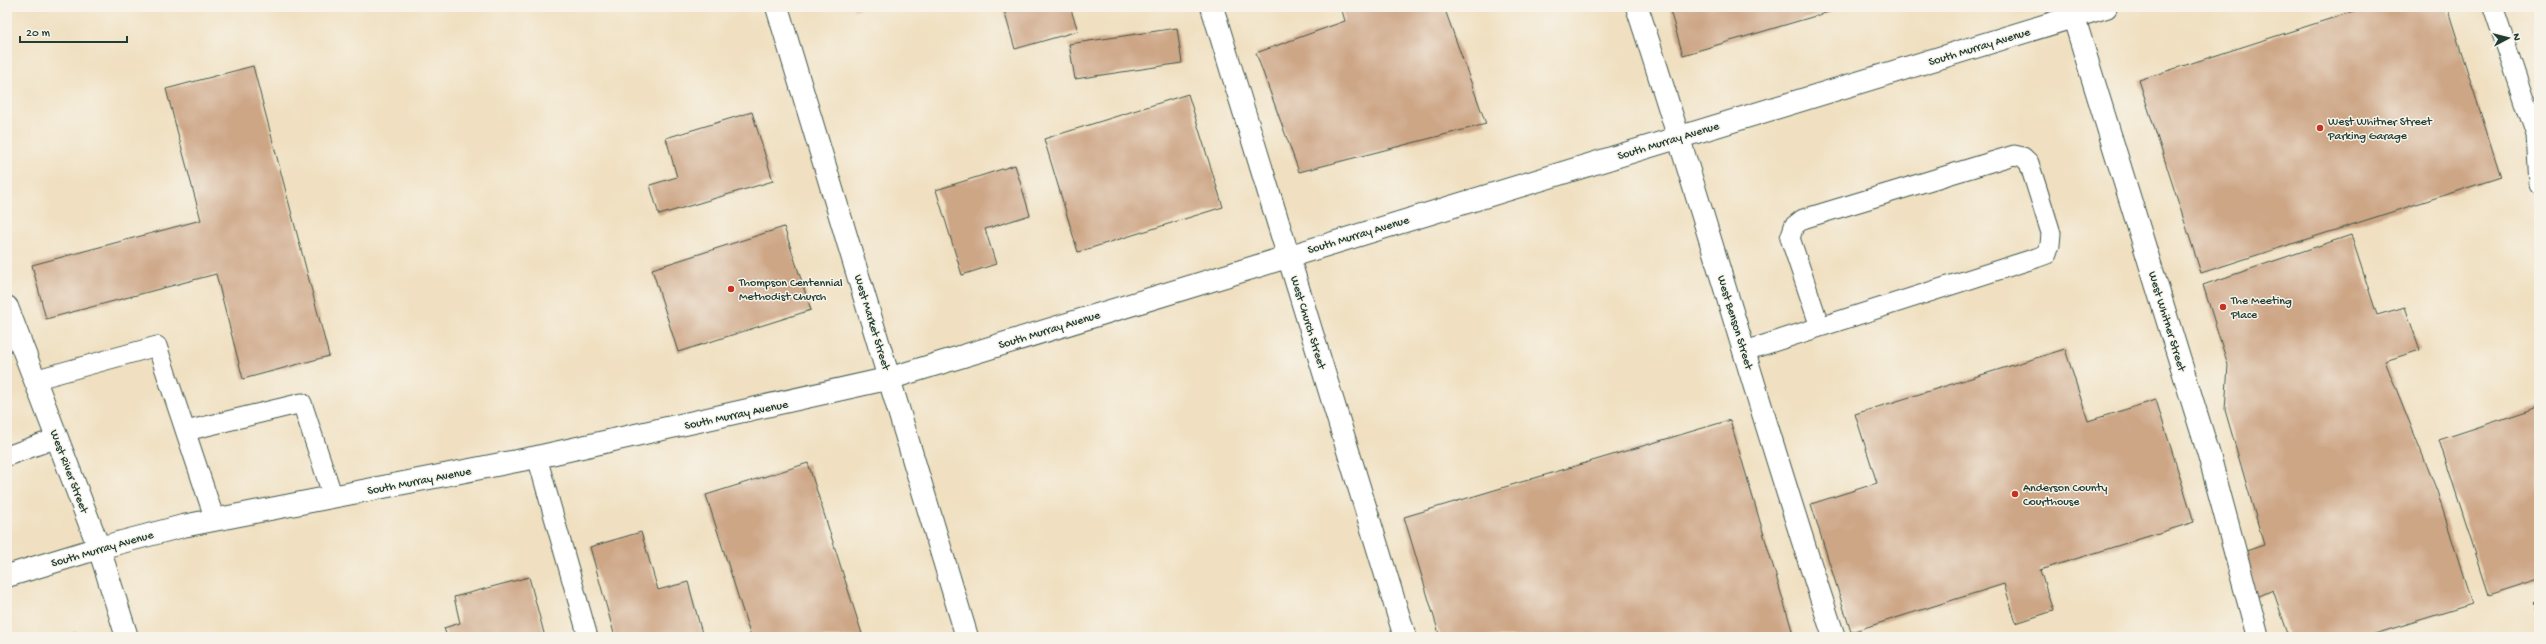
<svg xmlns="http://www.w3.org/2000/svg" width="2546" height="644" font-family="'Gochi Hand',sans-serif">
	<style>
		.building { fill: #cda686 }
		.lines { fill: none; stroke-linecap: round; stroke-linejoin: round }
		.lane-casing { stroke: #3e5549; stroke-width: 21 }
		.street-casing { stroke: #3e5549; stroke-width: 24 }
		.secondary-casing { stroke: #3e5549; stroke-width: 24 }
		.primary-casing { stroke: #3e5549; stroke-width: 24 }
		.path { stroke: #3e5549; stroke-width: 2.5; stroke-dasharray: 3 3; stroke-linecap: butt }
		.lane { stroke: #fff; stroke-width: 19 }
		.street { stroke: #fff; stroke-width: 22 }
		.secondary { stroke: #fff; stroke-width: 22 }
		.primary { stroke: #fff; stroke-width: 22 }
		.poi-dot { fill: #c8321e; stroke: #f7f3e8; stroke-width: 1.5 }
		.labels { text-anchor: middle; stroke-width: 3; stroke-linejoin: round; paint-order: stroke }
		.street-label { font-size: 12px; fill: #1f3d34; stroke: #f7f3e8 }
		.poi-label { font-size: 12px; fill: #1f3d34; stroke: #f7f3e8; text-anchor: start }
	</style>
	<rect width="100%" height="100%" fill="#f7f3e8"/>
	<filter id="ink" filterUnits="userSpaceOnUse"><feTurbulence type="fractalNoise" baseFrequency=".025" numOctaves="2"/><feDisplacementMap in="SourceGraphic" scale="8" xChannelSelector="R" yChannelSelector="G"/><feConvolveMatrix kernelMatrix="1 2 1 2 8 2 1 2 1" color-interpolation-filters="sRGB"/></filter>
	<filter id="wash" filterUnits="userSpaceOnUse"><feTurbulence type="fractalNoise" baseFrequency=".012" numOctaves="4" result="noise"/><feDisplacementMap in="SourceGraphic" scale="16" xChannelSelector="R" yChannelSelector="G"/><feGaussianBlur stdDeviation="0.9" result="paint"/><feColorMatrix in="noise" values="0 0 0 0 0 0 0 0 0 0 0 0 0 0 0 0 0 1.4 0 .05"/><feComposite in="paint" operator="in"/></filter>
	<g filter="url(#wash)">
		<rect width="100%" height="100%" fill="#f0e0c1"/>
		<g id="blocks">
			<path class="building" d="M853 7H864L854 10Z
				M1003 7H1070L1078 31 1015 49Z
				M1341 7H1444L1486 124 1299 172 1256 53 1345 21Z
				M1669 7H1846L1683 55Z
				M2367 7H2447L2501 177 2201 273 2139 80Z
				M1177 28 1182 63 1075 79 1069 44Z
				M253 66 329 356 243 379 216 274 46 319 32 265 201 220 166 89Z
				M1188 94 1223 207 1078 252 1044 139Z
				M752 112 773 181 659 215 650 185 677 177 666 138Z
				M1015 165 1030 215 985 229 996 264 962 275 936 190Z
				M784 227 811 310 678 352 652 269Z
				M2351 235 2377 315 2405 307 2420 350 2385 361 2437 491 2472 604 2365 637H2289L2273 590 2257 597 2243 552 2264 545 2225 410 2228 365 2203 285Z
				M2065 349 2088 421 2156 400 2194 522 2040 570 2053 611 2016 623 2004 584 1851 632 1811 504 1877 483 1855 414Z
				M2539 407V579L2489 595 2439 440Z
				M1730 420 1794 637H1440L1404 517Z
				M808 463 863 637H751L706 495Z
				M641 532 658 590 688 582 703 637H615L590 547Z
				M529 577 545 637H447L444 628 460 623 454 597Z
				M76 632 77 637H59Z"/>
		</g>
	</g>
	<g filter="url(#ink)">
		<use href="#blocks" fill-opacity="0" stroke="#3e5549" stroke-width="1"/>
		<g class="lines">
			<g class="lane-casing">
				<path id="lane" d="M2493 7 2536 135 2539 184
					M1745 351 2036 258 2047 254 2050 245 2051 233 2029 163 2023 157 2014 155 1803 219 1794 226 1790 238 1820 327
					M34 380 157 346 215 520
					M186 431 302 403 333 497
					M7 456 57 438
					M537 457 588 637"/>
			</g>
			<g class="street-casing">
				<path id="street" d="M1212 7 1405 637
					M1637 7C1706 216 1764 428 1834 637
					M2074 18 2209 455 2258 637
					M7 307 99 548"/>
			</g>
			<g class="secondary-casing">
				<path id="secondary" d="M777 7 967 637"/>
			</g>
			<g class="primary-casing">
				<path id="primary" d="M99 548 127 637
					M7 576 99 548 183 526 537 457 891 378 2106 7"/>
			</g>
			<path class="path" d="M2536 601 2539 613"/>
			<use href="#lane" class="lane"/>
			<use href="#street" class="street"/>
			<use href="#secondary" class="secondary"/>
			<use href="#primary" class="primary"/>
		</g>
	</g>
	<g class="poi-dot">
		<circle cx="2320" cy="128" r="4"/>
		<circle cx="731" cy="289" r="4"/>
		<circle cx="2223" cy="307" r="4"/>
		<circle cx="2015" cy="494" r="4"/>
	</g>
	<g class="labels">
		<g class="street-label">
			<text transform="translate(1979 46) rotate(-17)" y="4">South Murray Avenue</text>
			<text transform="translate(1668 140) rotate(-17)" y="4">South Murray Avenue</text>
			<text transform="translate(1358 234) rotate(-17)" y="4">South Murray Avenue</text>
			<text transform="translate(2168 321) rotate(73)" y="4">West Whitner Street</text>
			<text transform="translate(873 322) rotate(73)" y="4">West Market Street</text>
			<text transform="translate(1309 322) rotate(73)" y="4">West Church Street</text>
			<text transform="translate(1736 322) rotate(73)" y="4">West Benson Street</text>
			<text transform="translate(1049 329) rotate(-17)" y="4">South Murray Avenue</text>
			<text transform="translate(736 414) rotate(-12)" y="4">South Murray Avenue</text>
			<text transform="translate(70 471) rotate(69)" y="4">West River Street</text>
			<text transform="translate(419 480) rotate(-11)" y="4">South Murray Avenue</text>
			<text transform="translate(102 548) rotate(-16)" y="4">South Murray Avenue</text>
		</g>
		<g class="poi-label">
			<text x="2328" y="125">West Whitner Street<tspan x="2328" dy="14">Parking Garage</tspan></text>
			<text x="739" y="286">Thompson Centennial<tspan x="739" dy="14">Methodist Church</tspan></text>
			<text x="2231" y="304">The Meeting<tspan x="2231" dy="14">Place</tspan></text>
			<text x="2023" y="491">Anderson County<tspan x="2023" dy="14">Courthouse</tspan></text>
		</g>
	</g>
	<rect width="2546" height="644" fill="none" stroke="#f7f3e8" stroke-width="24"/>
	<g transform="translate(2508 38) rotate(83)" stroke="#f7f3e8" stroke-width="3" paint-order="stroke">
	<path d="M0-3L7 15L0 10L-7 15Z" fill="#1f3d34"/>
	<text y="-6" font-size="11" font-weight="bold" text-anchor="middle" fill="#1f3d34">N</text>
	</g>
	<path d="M20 36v6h107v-6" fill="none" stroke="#1f3d34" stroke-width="2"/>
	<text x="26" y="36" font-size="12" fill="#1f3d34" stroke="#f7f3e8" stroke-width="3" paint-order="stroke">20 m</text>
</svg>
